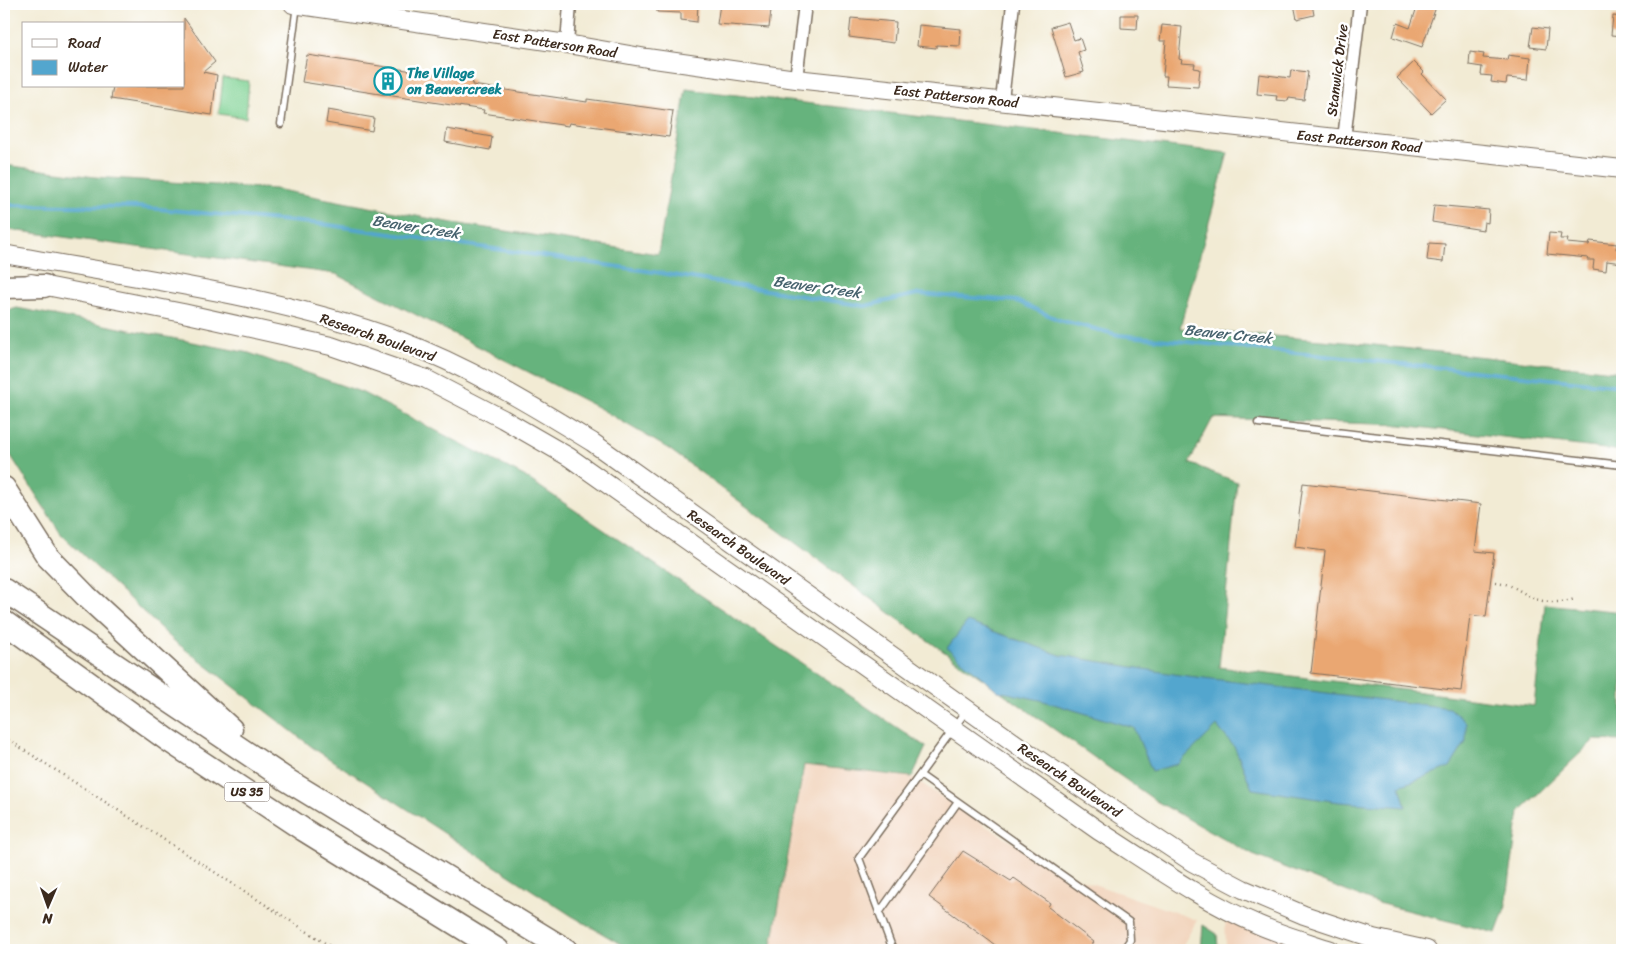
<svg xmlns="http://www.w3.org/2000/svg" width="1626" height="954" font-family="Sriracha,sans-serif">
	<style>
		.built { fill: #f2d5be }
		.green { fill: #7ed193; stroke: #5c7e58 }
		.forest { fill: #66b37d; stroke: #506e4e }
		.water { fill: #53a6ce; stroke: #476876 }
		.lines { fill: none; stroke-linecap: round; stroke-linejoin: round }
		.stream { stroke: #53a6ce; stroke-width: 4 }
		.building { fill: #eaa772 }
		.lane-casing { stroke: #7b6e5e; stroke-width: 9 }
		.street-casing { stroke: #7b6e5e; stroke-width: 15 }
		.secondary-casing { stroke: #7b6e5e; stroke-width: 20 }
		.highway-casing { stroke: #7b6e5e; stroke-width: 25 }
		.path { stroke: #7b6e5e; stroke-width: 2.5; stroke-dasharray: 1 4; stroke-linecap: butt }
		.lane { stroke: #fff; stroke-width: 6 }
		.street { stroke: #fff; stroke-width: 12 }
		.secondary { stroke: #fff; stroke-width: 18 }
		.highway { stroke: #fff; stroke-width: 22 }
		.labels { text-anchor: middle; stroke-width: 5; stroke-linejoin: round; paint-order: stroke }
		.shield { fill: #fff; stroke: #766a62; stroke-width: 1 }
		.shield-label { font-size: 12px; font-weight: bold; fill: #3b2a1e }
		.street-label { font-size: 14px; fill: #3b2a1e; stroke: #fff }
		.culture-label { font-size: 14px; font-weight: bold; fill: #0d838f; stroke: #fff; text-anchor: start }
		.water-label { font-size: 15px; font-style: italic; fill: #46626d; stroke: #fff }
	</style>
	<rect width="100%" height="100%" fill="#fff"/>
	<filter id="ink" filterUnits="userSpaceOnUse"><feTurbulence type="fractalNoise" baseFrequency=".02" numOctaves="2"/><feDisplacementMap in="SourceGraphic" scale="10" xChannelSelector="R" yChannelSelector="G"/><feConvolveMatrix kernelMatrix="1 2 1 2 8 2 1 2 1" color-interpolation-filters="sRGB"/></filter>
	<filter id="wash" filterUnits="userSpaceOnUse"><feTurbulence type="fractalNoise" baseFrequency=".0096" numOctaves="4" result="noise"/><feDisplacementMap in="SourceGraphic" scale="20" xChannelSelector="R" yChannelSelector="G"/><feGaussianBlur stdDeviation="1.12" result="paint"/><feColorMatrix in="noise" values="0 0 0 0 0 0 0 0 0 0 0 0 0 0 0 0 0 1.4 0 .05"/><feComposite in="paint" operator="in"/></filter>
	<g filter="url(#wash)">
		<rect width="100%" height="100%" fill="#f2ebd4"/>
		<path class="built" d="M804 765 912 777 976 820 1065 874 1197 920 1180 950H771Z
			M1225 909 1331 950H1226Z"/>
		<path class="green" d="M223 78 249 81 246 118 219 114Z"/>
		<path class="forest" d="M686 89 1228 153 1180 328 1356 343 1622 372V451L1401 425 1213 418 1189 463 1237 482 1219 667 1534 706 1545 604 1622 612V741L1594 740 1519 812 1506 906 1496 933 1374 902 1253 855 1156 801 906 625 669 449 599 408 336 274 4 229V165L95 177 275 189 453 223 658 254Z
			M17 308 249 353 361 392 524 476 926 747 912 777 804 765 771 950H631L572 916 316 750 173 640 61 534 4 445V312Z
			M1203 925 1217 934 1218 950H1201Z"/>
		<path class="water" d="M967 622 1060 655 1180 675 1450 708 1466 723V742L1450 767 1400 786 1406 807 1339 802 1252 789 1235 748 1217 726 1178 764 1152 771 1134 728 1040 700 998 691 947 648Z"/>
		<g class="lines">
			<path class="stream" d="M4 205 137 207 322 224 654 272 865 306 917 294 1017 301 1059 320 1119 335 1622 386"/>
		</g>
		<g id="blocks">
			<path class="building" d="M657 4H698L697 22 681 20V13L657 12Z
				M720 4 771 10 769 28 717 24Z
				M1294 4H1312L1314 15 1297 19Z
				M1418 4H1437L1422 47 1393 37 1397 23 1410 28Z
				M1121 15H1138L1137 29 1121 28Z
				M1613 16 1622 17V36L1611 35Z
				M184 18 215 62 203 72 217 75 212 115 111 99 113 86H184Z
				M851 18 896 22 894 43 849 37Z
				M1068 22 1074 40 1080 38 1084 50 1078 52 1084 72 1066 77 1051 27Z
				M919 25 961 29 960 46 936 45V48L917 46Z
				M1162 25 1182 27 1179 59 1182 60 1181 63 1195 64 1194 68 1200 69 1198 87 1166 85 1167 76H1163L1166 41H1160Z
				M1533 27 1548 29 1546 49 1530 47Z
				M1470 52 1484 54 1483 58 1507 60 1508 55 1530 58 1528 80 1507 78 1506 84 1491 82 1492 76 1481 75 1482 67 1469 65Z
				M307 55 473 80 472 85 587 102V99L673 111 669 137 569 123 568 126 483 113 484 110 302 82Z
				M1414 62 1424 72 1422 74 1446 99 1431 113 1397 78Z
				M1291 70 1308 72 1304 100 1289 98 1288 101 1276 100 1277 96 1257 94 1259 74 1290 78Z
				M328 110 374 118 372 131 326 123Z
				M447 129 492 137 490 150 445 142Z
				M1434 205 1489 210 1488 223 1484 222 1483 230 1432 222Z
				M1549 233 1561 234 1560 239H1568L1567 243 1589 245 1590 241 1617 244 1616 249 1622 250V263L1607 261 1606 271 1593 269 1594 260H1587L1588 258 1547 254Z
				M1429 243 1445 244 1443 262 1427 260Z
				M1303 483 1481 504 1475 551 1494 553 1486 617 1470 615 1461 691 1311 673 1325 551 1295 547Z
				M963 851 1011 881 1014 878 1050 903 1048 907 1094 942 1088 950H1002L929 897Z"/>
		</g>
	</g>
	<g filter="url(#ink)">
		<use href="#blocks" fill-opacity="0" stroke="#7b6e5e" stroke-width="1"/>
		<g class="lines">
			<g class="lane-casing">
				<path id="lane" d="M281 124 297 5
					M1258 423 1622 465
					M920 775 1129 922 1130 940 1123 950
					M879 913 958 802
					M893 950 859 858 967 710"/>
			</g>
			<g class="street-casing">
				<path id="street" d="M567 44 570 4
					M796 79 805 4
					M1002 100 1013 4
					M1344 139 1360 4"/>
			</g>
			<g class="secondary-casing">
				<path id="secondary" d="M293 4 567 44 647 58 796 79 1622 169
					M4 254C135 278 272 294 398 340 467 366 530 404 592 442L1030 754 1192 862 1243 889 1304 915 1373 938 1427 950
					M31 283 183 313 331 346 426 379 503 419 569 457 1099 831C1151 864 1202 901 1259 925 1282 935 1307 942 1331 950"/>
			</g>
			<g class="highway-casing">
				<path id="highway" d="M4 287 44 286
					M4 488 48 557 86 596 231 729
					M4 590 287 780 566 950
					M4 622 168 740 304 830 498 950"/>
			</g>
			<path class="path" d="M1496 582C1513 584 1518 591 1533 598 1544 603 1565 604 1576 598
				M4 737 336 950"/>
			<use href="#lane" class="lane"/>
			<use href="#street" class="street"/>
			<use href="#secondary" class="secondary"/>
			<use href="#highway" class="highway"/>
		</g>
	</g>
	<defs>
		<g id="building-ring" transform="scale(1.4375)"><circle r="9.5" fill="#fff" stroke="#0f9aa8" stroke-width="1.5"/><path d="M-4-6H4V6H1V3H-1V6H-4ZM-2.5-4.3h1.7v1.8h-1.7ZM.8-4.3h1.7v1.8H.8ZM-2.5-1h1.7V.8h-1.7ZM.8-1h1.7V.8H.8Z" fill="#0f9aa8"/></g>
	</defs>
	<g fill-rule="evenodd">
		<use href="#building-ring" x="388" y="81"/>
	</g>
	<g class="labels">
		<rect class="shield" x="224.5" y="782.5" width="45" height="19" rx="4"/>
		<g class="shield-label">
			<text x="247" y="796">US 35</text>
		</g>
		<g class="street-label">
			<text transform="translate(555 43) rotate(9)" y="5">East Patterson Road</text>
			<text transform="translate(1337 70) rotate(-83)" y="5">Stanwick Drive</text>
			<text transform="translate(956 96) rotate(6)" y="5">East Patterson Road</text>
			<text transform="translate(1359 141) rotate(6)" y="5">East Patterson Road</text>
			<text transform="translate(378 337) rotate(19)" y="5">Research Boulevard</text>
			<text transform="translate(739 547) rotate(35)" y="5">Research Boulevard</text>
			<text transform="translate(1070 780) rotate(34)" y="5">Research Boulevard</text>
		</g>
		<g class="culture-label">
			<text x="407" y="78">The Village<tspan x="407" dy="16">on Beavercreek</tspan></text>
		</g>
		<g class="water-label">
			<text transform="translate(416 227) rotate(9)" y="5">Beaver Creek</text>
			<text transform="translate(817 287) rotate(8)" y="5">Beaver Creek</text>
			<text transform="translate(1228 334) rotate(6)" y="5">Beaver Creek</text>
		</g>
	</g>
	<rect width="1626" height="954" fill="none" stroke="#fff" stroke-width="20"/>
	<rect x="22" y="22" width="162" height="65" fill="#ffffff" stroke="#b1aaa5"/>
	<rect x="32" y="39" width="25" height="8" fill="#ffffff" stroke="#b1aaa5"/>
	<text x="68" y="48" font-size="15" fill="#3b2a1e">Road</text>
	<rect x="32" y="60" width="25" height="15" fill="#53a6ce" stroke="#b1aaa5"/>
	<text x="68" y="72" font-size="15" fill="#3b2a1e">Water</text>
	<g transform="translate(48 906) rotate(182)" stroke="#ffffff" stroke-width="4" paint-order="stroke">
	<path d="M0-4L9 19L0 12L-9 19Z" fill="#3b2a1e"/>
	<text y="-8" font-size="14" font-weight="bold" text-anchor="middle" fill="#3b2a1e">N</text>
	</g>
</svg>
